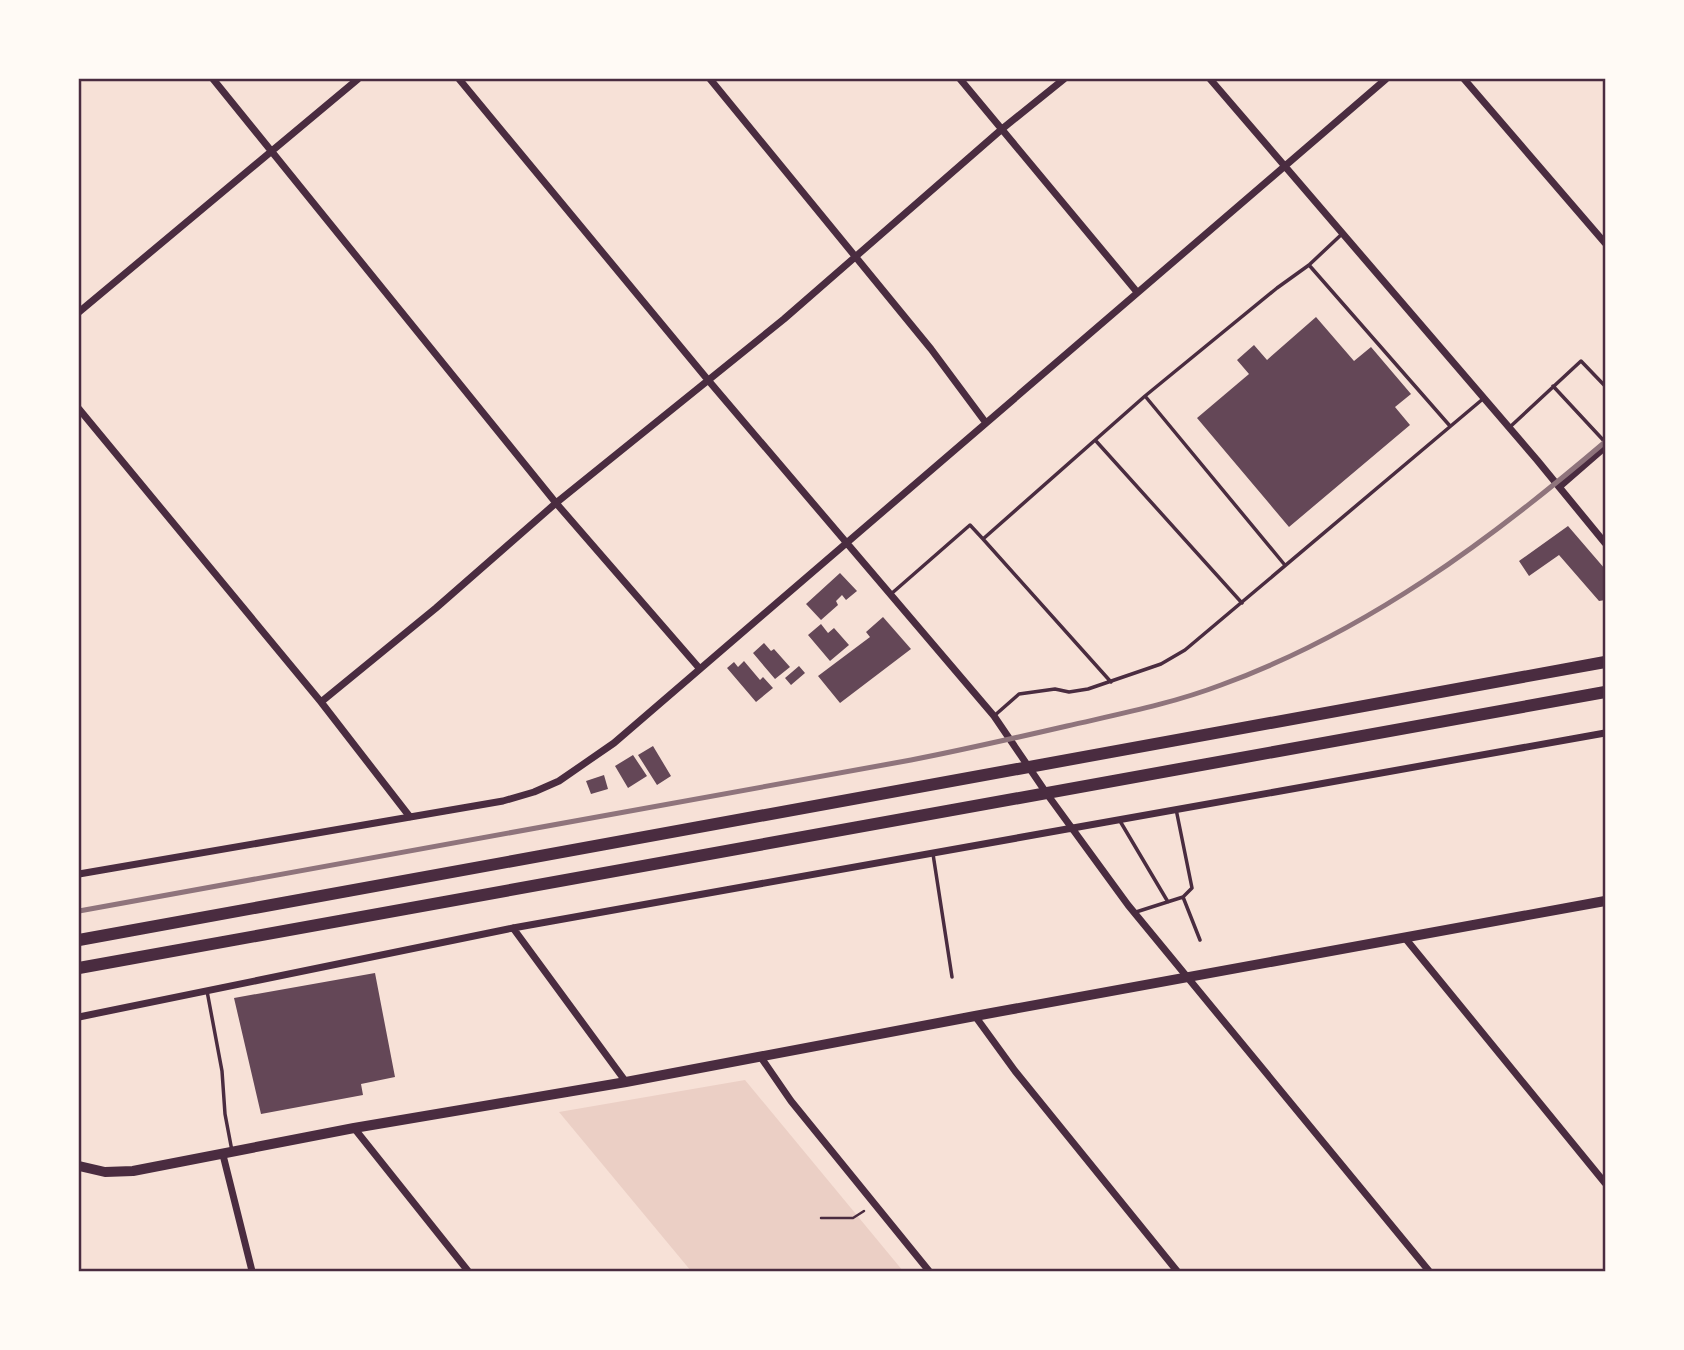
<svg xmlns="http://www.w3.org/2000/svg" width="1684" height="1350" font-family="'Nunito Sans',sans-serif">
	<style>
		.green { fill: #ebcfc5 }
		.building { fill: #644757 }
		.lines { fill: none; stroke-linecap: round; stroke-linejoin: round }
		.path { stroke: #4a2c40; stroke-width: 2.5 }
		.service { stroke: #4a2c40; stroke-width: 3.5 }
		.minor { stroke: #4a2c40; stroke-width: 7 }
		.tertiary { stroke: #4a2c40; stroke-width: 10 }
		.trunk { stroke: #4a2c40; stroke-width: 12 }
		.rail { stroke: #8f747c; stroke-width: 5 }
		.neatline { fill: none; stroke: #4a2c40; stroke-width: 2.5 }
	</style>
	<rect width="100%" height="100%" fill="#f7e1d7"/>
	<path class="green" d="M745 1080 903 1271H691L559 1112Z"/>
	<path class="building" d="M1316 317 1354 361 1371 347 1411 394 1395 407 1410 425 1289 527 1197 418 1249 374 1237 360 1254 345 1267 360Z
		M1568 526 1605 569V600L1599 601 1559 555 1529 576 1519 561Z
		M840 573 857 591 846 600 842 595 836 601 838 605 821 620 806 604Z
		M883 617 911 649 840 703 818 676 870 637 866 632Z
		M821 624 828 633 834 628 849 645 830 661 808 635Z
		M764 643 771 651 774 649 790 667 775 679 753 653Z
		M744 661 760 680 763 677 773 688 756 702 727 668 734 662 738 667Z
		M799 666 805 673 791 685 785 678Z
		M653 746 671 776 657 785 638 755Z
		M633 755 647 776 628 788 615 766Z
		M604 775 608 789 591 794 586 781Z
		M375 973 395 1077 361 1084 363 1095 261 1114 234 998Z"/>
	<g class="lines">
		<path class="path" d="M821 1218H853L864 1211"/>
		<path class="service" d="M1343 233 1309 265 1450 426
			M1553 386 1605 442
			M1511 426 1581 361 1605 386
			M1096 441 1242 603
			M983 539 1111 682
			M1284 564 1145 396 1277 288 1309 265
			M891 594 970 525 983 539 1145 396
			M994 716 1019 694 1055 689 1069 692 1088 689 1161 664 1185 650 1484 398
			M1120 821 1168 902
			M933 854 952 977
			M1183 897 1200 940
			M1136 912 1183 897 1192 888 1176 809
			M207 991 222 1071 225 1114 232 1151"/>
		<path class="minor" d="M213 79 556 503 700 669
			M459 79 708 380 994 716 1047 794 1128 905 1429 1271
			M710 79 931 349 986 423
			M960 79 1137 292
			M1210 79 1537 460 1605 543
			M1464 79 1605 243
			M79 312 358 79
			M79 409 321 702 410 817
			M1559 487 1605 447
			M321 702 436 608 556 503 784 319 1002 129 1064 79
			M79 874 503 801 534 792 559 781 614 743 1386 79
			M513 928 626 1082
			M1405 938 1605 1183
			M975 1016 1015 1071 1177 1271
			M79 1017 513 928 1605 733
			M760 1056 791 1101 929 1271
			M354 1128 468 1271
			M223 1155 252 1271"/>
		<path class="tertiary" d="M79 1166 105 1172 133 1171 354 1128 626 1082 975 1016 1605 901"/>
		<path class="trunk" d="M79 940 1605 662
			M79 968 1605 692"/>
		<path class="rail" d="M79 911 911 760C963 750 1015 738 1067 726 1119 714 1171 704 1221 685 1366 632 1489 541 1605 442"/>
	</g>
	<rect width="1684" height="1350" fill="none" stroke="#fffaf5" stroke-width="161"/>
	<rect x="80" y="80" width="1524" height="1190" class="neatline"/>
</svg>
